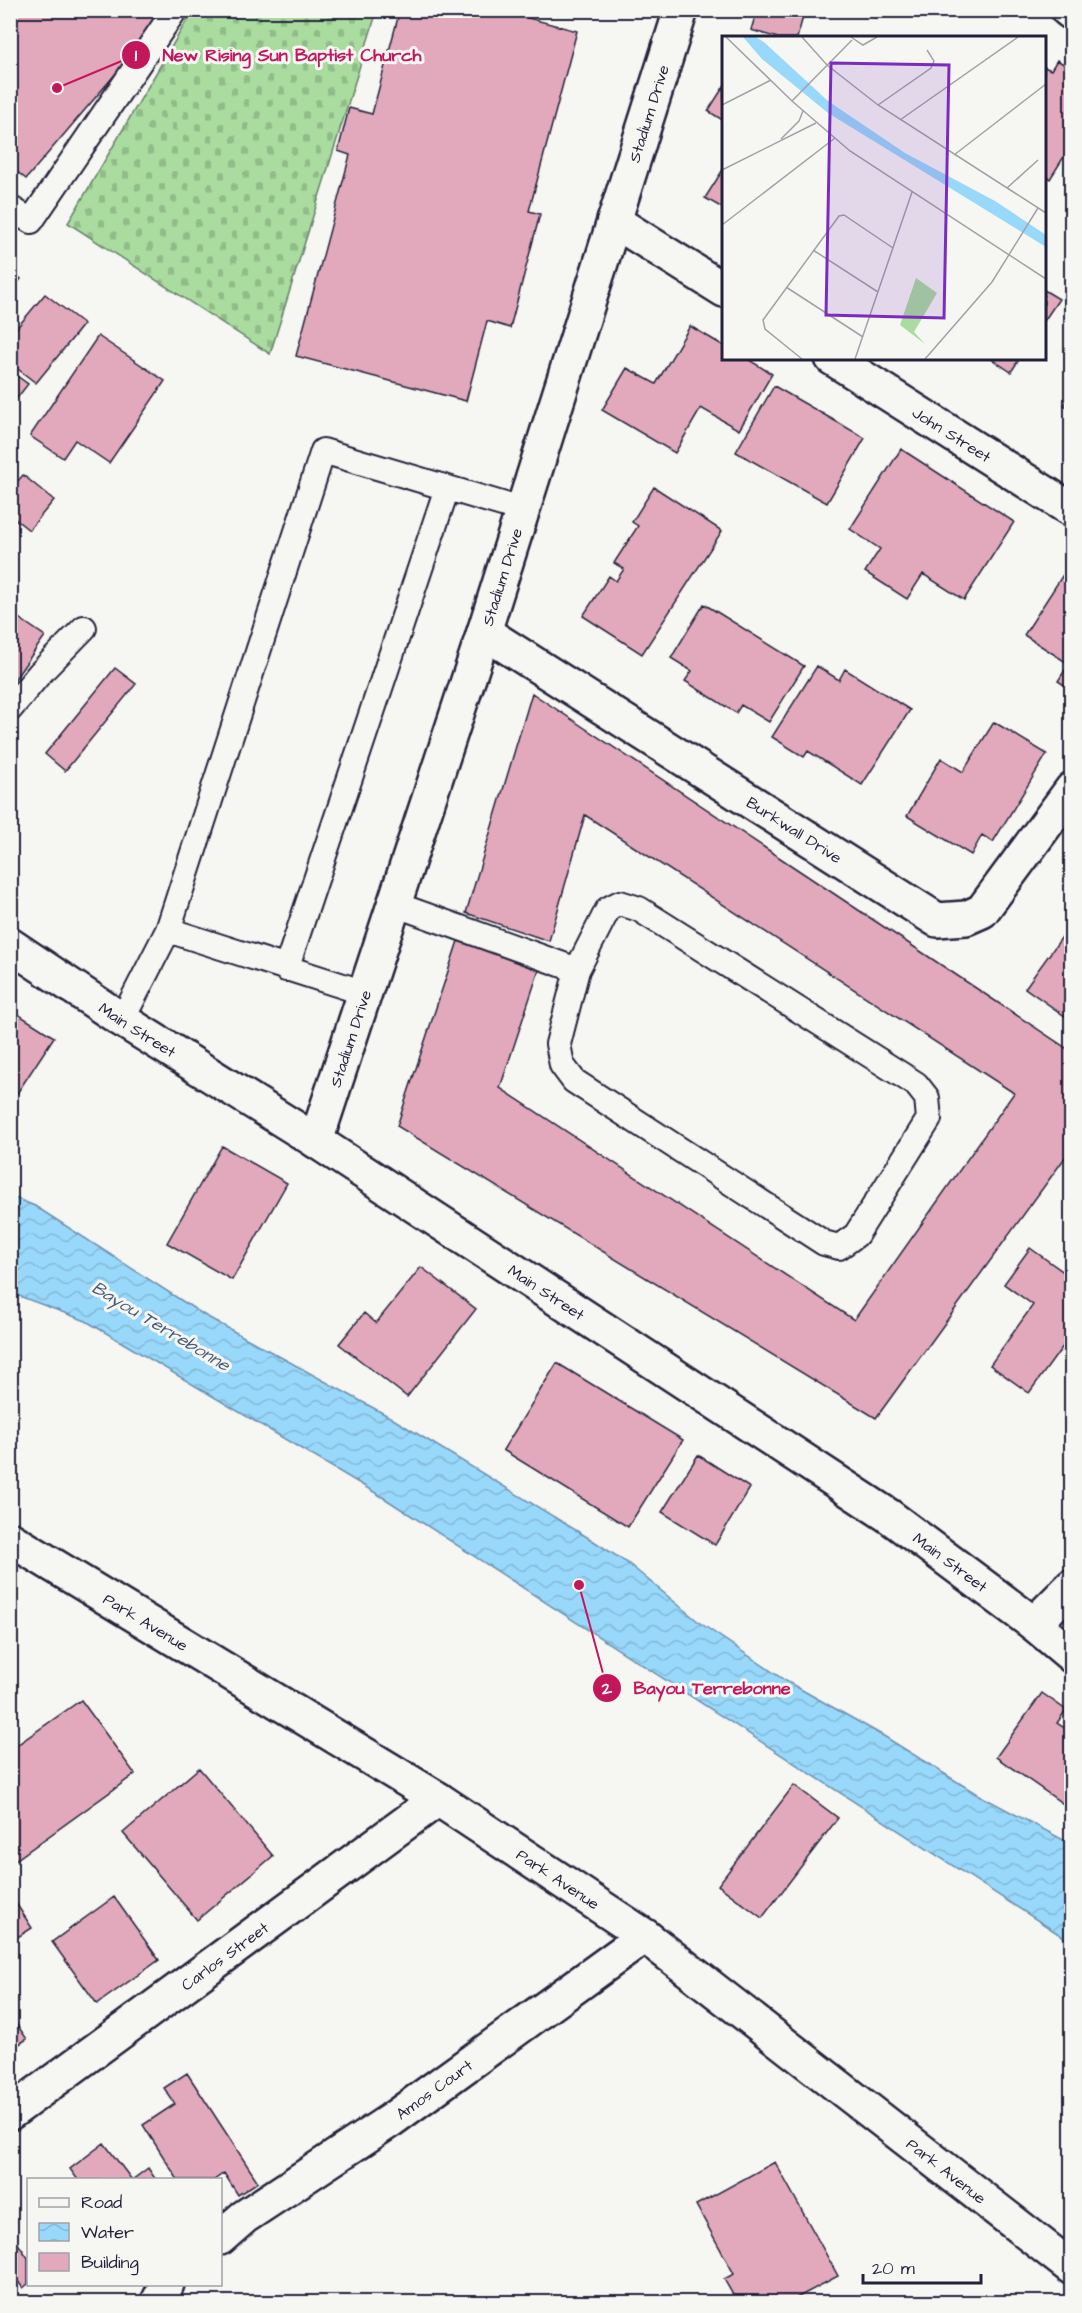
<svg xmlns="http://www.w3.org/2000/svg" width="1082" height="2313" font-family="'Architects Daughter',sans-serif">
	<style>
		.cemetery { fill: url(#cemetery-stones); stroke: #667f6c; stroke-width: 1.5 }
		.water { fill: url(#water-waves); stroke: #698fae; stroke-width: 1.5 }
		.building { fill: #e2a9bc; stroke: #22223b; stroke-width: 1.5 }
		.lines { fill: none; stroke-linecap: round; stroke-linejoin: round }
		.lane-casing { stroke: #22223b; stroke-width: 28 }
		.street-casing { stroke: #22223b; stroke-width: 38 }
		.primary-casing { stroke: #22223b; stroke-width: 38 }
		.lane { stroke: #f6f6f2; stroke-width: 24 }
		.street { stroke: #f6f6f2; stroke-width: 33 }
		.primary { stroke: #f6f6f2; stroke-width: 33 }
		.labels { text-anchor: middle; stroke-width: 6; stroke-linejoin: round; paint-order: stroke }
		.street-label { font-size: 16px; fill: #22223b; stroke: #f6f6f2 }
		.water-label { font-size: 18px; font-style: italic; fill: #455974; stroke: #f6f6f2 }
		.inset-road { fill: none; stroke: #a1a1a9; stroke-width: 1.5 }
		.view { fill: #7b2cbf; fill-opacity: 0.15; stroke: #7b2cbf; stroke-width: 3 }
		.inset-edge { fill: none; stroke: #22223b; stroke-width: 3 }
		.leader { fill: none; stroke: #c2185b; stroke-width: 2 }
		.callout-dot { fill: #c2185b; stroke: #f6f6f2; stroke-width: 2 }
		.mark-label { font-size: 18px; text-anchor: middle; font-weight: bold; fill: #fff }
		.callout-label { font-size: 18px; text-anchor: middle; font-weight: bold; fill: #c2185b; stroke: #f6f6f2; stroke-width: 6; stroke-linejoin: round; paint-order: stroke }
	</style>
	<defs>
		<pattern id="cemetery-stones" width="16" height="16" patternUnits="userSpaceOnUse" patternTransform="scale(1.5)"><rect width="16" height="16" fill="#a9dc9e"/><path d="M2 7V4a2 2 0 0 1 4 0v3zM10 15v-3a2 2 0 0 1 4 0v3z" fill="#91bc89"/></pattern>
		<pattern id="water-waves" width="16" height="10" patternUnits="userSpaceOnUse" patternTransform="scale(1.5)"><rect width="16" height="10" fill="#98d8fa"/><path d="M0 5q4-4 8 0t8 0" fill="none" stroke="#83b9d7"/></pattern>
	</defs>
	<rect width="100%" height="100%" fill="#f6f6f2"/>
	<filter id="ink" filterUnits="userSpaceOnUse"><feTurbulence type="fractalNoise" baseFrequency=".0167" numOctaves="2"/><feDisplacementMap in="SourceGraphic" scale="12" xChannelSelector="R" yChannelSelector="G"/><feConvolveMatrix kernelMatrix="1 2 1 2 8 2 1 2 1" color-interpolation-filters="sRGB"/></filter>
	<g filter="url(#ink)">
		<path class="cemetery" d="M193 10 377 11 270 354 68 223Z"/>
		<path class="water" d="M10 1196 35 1206 204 1315 388 1416 592 1540 629 1564 700 1623 786 1681 882 1735 977 1794 1071 1844V1942L384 1498 86 1321 11 1293Z"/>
		<path class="building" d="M10 10H170L26 179 10 166Z
			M400 10H498L577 31 529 211 540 214 510 328 487 321 466 401 296 356 350 155 338 151 349 108 372 114Z
			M757 10H805L797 38H778L751 30Z
			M853 10H879L876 18Z
			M1057 60 1072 69V144L1050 179 1044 175V67L1051 70Z
			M724 86V121L708 111Z
			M724 168V209L705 198Z
			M10 271 21 279 10 292Z
			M1044 290 1059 299 1044 321Z
			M45 294 84 324 36 383 10 363V336Z
			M690 326 724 346V358H746L772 374 739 430 701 408 675 453 602 410 627 368 656 384Z
			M98 336 165 381 109 463 75 440 63 458 30 436Z
			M990 358H1020L1011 372Z
			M10 371 28 384 10 407Z
			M774 386 865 438 827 503 736 452Z
			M1072 394V410L1064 405Z
			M901 449 1014 522 964 600 923 574 907 599 865 572 880 549 850 529Z
			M23 475 54 500 29 530 10 515V490Z
			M654 487 722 531 642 654 583 616 609 576 616 581 624 569 614 563 638 526 632 522Z
			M1066 570 1072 574V690L1058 681 1069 664 1024 635Z
			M704 604 804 666 769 722 741 705 736 713 685 681 692 671 671 658Z
			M10 612 45 636 10 686Z
			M817 666 839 680 845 669 910 710 862 785 808 751 804 757 772 737Z
			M115 668 136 684 65 771 45 754Z
			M532 693 1072 1052V1148L876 1418 397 1126 458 941 540 967 500 1088 854 1320 1014 1093 585 815 549 941 466 913Z
			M994 722 1047 754 993 842 982 835 971 855 907 816 941 758 963 772Z
			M1072 923V1021L1025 988Z
			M10 1009 54 1037 10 1104Z
			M222 1146 287 1183 232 1280 167 1243Z
			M1030 1248 1072 1278V1334L1029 1393 990 1365 1033 1305 1004 1284Z
			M421 1267 476 1309 407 1397 339 1344 364 1313 376 1323Z
			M557 1363 683 1440 628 1527 503 1450Z
			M698 1455 750 1488 715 1545 662 1512Z
			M1042 1693 1066 1710 1057 1723 1072 1733V1810L996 1757Z
			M81 1700 135 1774 10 1864V1750Z
			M199 1768 273 1856 197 1920 123 1833Z
			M794 1785 838 1818 762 1918 718 1885Z
			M10 1894 32 1928 10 1942Z
			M114 1897 159 1960 97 2004 52 1942Z
			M10 2015 27 2039 10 2050Z
			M187 2073 258 2182 238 2195 224 2173 214 2180H178L143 2125 175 2104 164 2088Z
			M104 2143 132 2180H78L70 2169Z
			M775 2162 838 2276 789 2302H737L724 2279 734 2274 696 2205Z
			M148 2168 156 2180H132Z
			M10 2232 28 2258V2284L23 2288 10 2271Z"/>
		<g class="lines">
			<g class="lane-casing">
				<path id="lane" d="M10 208 31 221 175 10
					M10 709 40 673 84 628
					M394 904 577 970 608 909 620 903 639 909 916 1084 927 1098 929 1119 856 1235 839 1247 824 1243 574 1081 562 1065 558 1044 577 970
					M168 930 365 993
					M286 969 447 488
					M122 1020 168 930 323 451 522 510"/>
			</g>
			<g class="street-casing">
				<g id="street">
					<path d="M1068 10 1072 13"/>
					<path d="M614 221 724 290"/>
					<path id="s1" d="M832 358 1072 510"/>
					<path id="s2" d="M484 632 937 920 966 918 982 911 1072 789"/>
					<path id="s3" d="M316 1141 484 632 681 10"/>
					<path d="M1034 1624 1072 1586"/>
					<path id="s4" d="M10 2113 438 1799"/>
					<path id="s5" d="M220 2238 244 2217 391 2120 645 1936"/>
					<path d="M158 2302 167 2284"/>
				</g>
			</g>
			<g class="primary-casing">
				<g id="primary">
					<path id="s6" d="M10 945 122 1020 316 1141 889 1516 1034 1624 1072 1656"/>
					<path id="s7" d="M10 1539 438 1799 645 1936 1072 2268"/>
				</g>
			</g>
			<use href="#lane" class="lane"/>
			<use href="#street" class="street"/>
			<use href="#primary" class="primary"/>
		</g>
	</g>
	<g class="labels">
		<g class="street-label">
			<text dy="6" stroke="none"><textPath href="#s3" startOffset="1080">Stadium Drive</textPath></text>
			<text dy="6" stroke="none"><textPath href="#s1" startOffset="142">John Street</textPath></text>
			<text dy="6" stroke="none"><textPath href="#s3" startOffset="594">Stadium Drive</textPath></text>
			<text dy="6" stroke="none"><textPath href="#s2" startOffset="368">Burkwall Drive</textPath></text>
			<text dy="6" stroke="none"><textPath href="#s6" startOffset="153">Main Street</textPath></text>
			<text dy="6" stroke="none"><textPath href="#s3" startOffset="108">Stadium Drive</textPath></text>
			<text dy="6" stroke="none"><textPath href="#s6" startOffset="639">Main Street</textPath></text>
			<text dy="6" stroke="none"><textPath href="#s6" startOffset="1125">Main Street</textPath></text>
			<text dy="6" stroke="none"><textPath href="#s7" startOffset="159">Park Avenue</textPath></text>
			<text dy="6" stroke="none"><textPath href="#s7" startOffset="645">Park Avenue</textPath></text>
			<text dy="6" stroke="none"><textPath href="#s4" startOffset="266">Carlos Street</textPath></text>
			<text dy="6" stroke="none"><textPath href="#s5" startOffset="261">Amos Court</textPath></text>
			<text dy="6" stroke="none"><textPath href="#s7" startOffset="1131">Park Avenue</textPath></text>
		</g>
		<g class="water-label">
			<text transform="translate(161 1326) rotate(31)" y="6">Bayou Terrebonne</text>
		</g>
	</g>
	<g transform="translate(722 36)">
		<rect width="324" height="324" fill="#f6f6f2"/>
		<path d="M194 242 215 257 192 296 203 308 178 289Z" fill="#a9dc9e"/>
		<path d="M21 1H34L43 7 106 65 183 117 273 165 324 199V211L106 77 40 23Z" fill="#98d8fa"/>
		<path class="inset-road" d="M4 1 70 65 128 115 324 243M80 1 105 29 156 69 324 177M129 1 141 9 155 1M70 65 130 4M0 69 49 44M156 69 209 32 212 25 205 14M178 84 296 1M59 103 77 85 81 75M232 119 324 48M0 134 94 87M285 152 316 124M0 189 113 102M91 214 156 256M64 251 141 301M80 323 43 293 41 284 117 180 122 179 171 212M133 323 190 156M203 323 270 246 316 172"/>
		<path class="view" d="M109 27 227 29 222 282 104 279Z"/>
		<rect width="324" height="324" class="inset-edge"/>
	</g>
	<path class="leader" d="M57 88L136 55M579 1585L607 1688"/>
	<g class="callout-dot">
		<circle cx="57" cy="88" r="6"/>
		<circle cx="579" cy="1585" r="6"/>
		<circle cx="136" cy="55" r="15"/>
		<circle cx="607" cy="1688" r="15"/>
	</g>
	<g class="mark-label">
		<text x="136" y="61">1</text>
		<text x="607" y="1694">2</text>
	</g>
	<g class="callout-label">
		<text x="292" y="61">New Rising Sun Baptist Church</text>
		<text x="712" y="1694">Bayou Terrebonne</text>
	</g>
	<rect width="1082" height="2313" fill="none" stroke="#f6f6f2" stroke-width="36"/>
	<rect x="18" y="18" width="1046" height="2277" fill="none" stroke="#22223b" stroke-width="2" filter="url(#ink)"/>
	<rect x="27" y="2178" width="195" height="108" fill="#f6f6f2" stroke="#a1a1a9" stroke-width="1.5"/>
	<rect x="39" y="2198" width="30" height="9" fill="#f6f6f2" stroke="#a1a1a9" stroke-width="1.5"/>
	<text x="81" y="2208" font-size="18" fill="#22223b">Road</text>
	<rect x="39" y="2223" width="30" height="18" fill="url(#water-waves)" stroke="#a1a1a9" stroke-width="1.5"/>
	<text x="81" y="2238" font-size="18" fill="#22223b">Water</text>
	<rect x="39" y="2253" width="30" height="18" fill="#e2a9bc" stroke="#a1a1a9" stroke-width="1.5"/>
	<text x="81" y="2268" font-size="18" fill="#22223b">Building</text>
	<path d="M863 2274v9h118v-9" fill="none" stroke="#22223b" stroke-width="3"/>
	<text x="872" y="2274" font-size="18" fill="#22223b" stroke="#f6f6f2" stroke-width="4.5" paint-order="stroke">20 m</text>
</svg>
